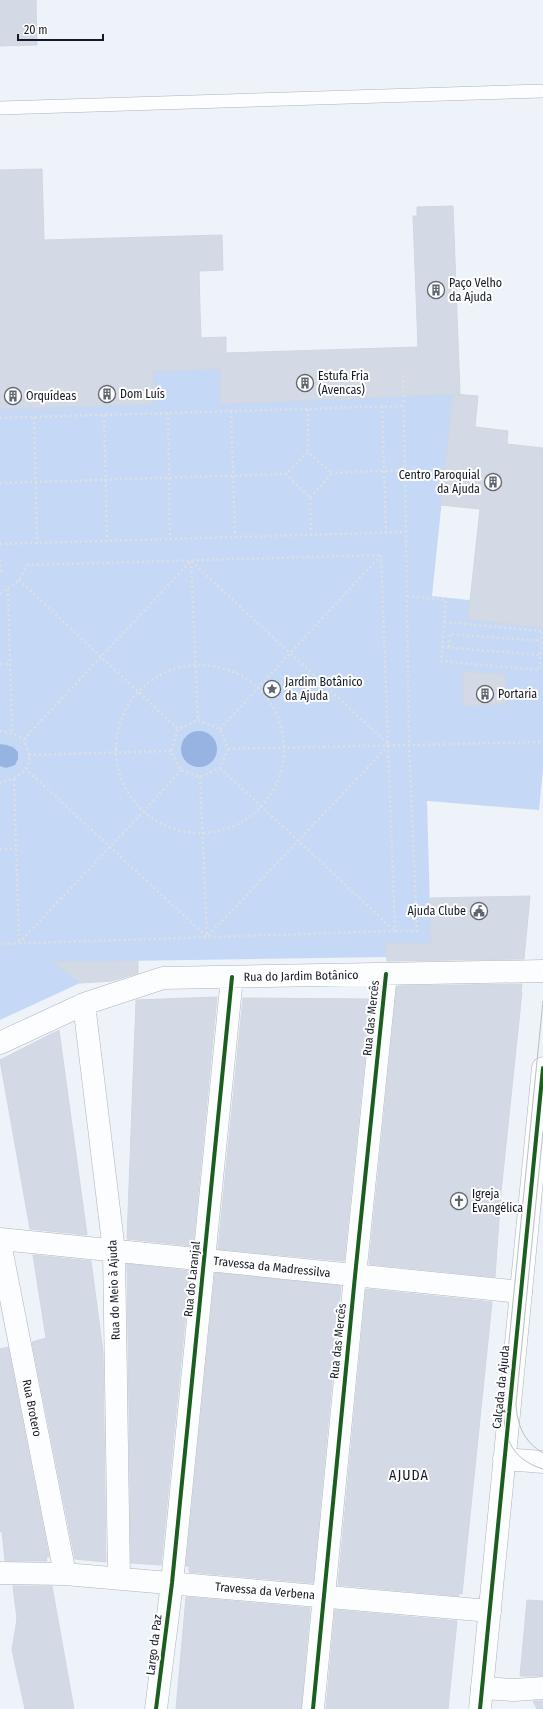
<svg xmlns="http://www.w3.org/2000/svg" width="543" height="1709" font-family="'Fira Sans Condensed',sans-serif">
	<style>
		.green { fill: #c5d9f7 }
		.water { fill: #96b3e1 }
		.building { fill: #d3dae5; stroke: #d1d7e0 }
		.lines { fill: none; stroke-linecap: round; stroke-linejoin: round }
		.service-casing { stroke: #adb3bb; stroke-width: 14 }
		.minor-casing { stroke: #adb3bb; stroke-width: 23 }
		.tertiary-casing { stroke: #adb3bb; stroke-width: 23 }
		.path { stroke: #dedfe1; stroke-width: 2.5; stroke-dasharray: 2 3; stroke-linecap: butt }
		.service { stroke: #fcfdfe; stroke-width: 13 }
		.minor { stroke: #fcfdfe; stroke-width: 22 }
		.tertiary { stroke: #fcfdfe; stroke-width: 22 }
		.tram { stroke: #bbbdbf; stroke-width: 1 }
		.cycleway-casing { stroke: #fff; stroke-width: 6 }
		.cycleway { stroke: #1b5e20; stroke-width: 4 }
		.labels { text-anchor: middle; stroke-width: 4; stroke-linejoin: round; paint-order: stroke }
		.poi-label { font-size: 12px; fill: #141a25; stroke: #fff; text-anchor: start }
		.street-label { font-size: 12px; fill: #141a25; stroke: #fff }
		.quarter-label { font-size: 14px; letter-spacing: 1px; fill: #141a25; stroke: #fff }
	</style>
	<rect width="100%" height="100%" fill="#eef3fa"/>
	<path class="green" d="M418 363 453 394 432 596 543 608V770L539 810 427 801 431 944 387 943V957L61 962 67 973 80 983 0 1020V375Z"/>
	<path class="water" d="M181 749a18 18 0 1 1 36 0a18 18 0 1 1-36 0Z
		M0 744C8 745 13 746 18 752V759L15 765 6 768 0 766Z"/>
	<path class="building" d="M0 0H36L37 45 0 46Z
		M42 169 44 240 222 235 223 270 199 271 200 309 201 338 226 337V353L418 347 413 216H417V207L453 206 460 394 221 404 220 369 153 371 154 404 0 409V170Z
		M453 394 478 396 475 427 508 431 507 444 543 448V628L468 619 480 509 441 505Z
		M463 671 505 675 507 704 464 706Z
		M530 896 524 959 387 961 386 943 431 944 430 898Z
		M138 961V973L112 981 80 983 53 962Z
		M522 984 521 992H522L501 1192 495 1277 369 1264 397 986Z
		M217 997 193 1246 127 1239 136 1000Z
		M243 998 371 999 344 1261 218 1249Z
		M59 1030 87 1235 30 1229 0 1060Z
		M33 1255 91 1261 103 1351 106 1562 75 1559 32 1342 46 1338Z
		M127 1264 190 1271 161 1565 131 1563Z
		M215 1273 341 1286 313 1583 189 1572V1566H186Z
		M366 1289 492 1302 462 1594 459 1593V1596L338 1585Z
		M8 1347 49 1557H46L47 1561H5L2 1531 0 1532V1349Z
		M13 1586H52L74 1709H25L12 1650 17 1619Z
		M186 1597 310 1608 301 1709H176Z
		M527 1600 543 1601V1676H520Z
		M335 1610 457 1621 448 1709H326Z
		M533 1701H543V1709H537Z"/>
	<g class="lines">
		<g class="service-casing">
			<path id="service" d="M0 108 543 91"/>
		</g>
		<g class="minor-casing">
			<path id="minor" d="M84 1004 114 1251 119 1578
				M0 1043 84 1004 163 978 543 971
				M0 1239 521 1292
				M0 1243 65 1574
				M0 1573 65 1574 490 1611
				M482 1688 514 1690 543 1688
				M156 1709 172 1583 232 977
				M313 1709 355 1276 386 974"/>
		</g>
		<g class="tertiary-casing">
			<path id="tertiary" d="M504 1459 543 1462
				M480 1709 543 1068"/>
		</g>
		<path class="path" d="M403 375 405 470
			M382 406 386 532
			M308 409V452
			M231 411 235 537
			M168 413 170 539
			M104 415 107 541
			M34 417 37 543
			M0 418 404 406
			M0 483 286 474 308 452 332 473 310 498 286 474
			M310 498 311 535
			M0 544 406 532
			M0 560 1 573H0
			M191 561 198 720
			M19 580 178 729
			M8 589 12 733
			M0 594 19 580 28 565 381 555 395 931 0 944
			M407 596 446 600 441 661 539 670 543 631 444 622
			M442 647 541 655
			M449 647 450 634 542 641
			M0 664H11
			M116 749a84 84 0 1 1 168 0a84 84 0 1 1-168 0Z
			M198 720 220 729 228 749 220 768 200 777 181 770 171 751 178 729Z
			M220 729 381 555
			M0 731 12 733 24 739C25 744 28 750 29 754 31 772 14 779 0 783
			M24 739 191 561 389 745 207 937 26 769
			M228 749 543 742
			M29 755 171 751
			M220 768 395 931H417L409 744 405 470 332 473
			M200 777 207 936
			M14 779 19 942
			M0 849H16
			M19 943 142 813 181 770"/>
		<use href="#service" class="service"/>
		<use href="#minor" class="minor"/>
		<use href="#tertiary" class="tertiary"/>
		<path class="tram" d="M543 1001 503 1402C504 1435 508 1458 543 1469
			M543 1131 516 1404C517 1425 524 1442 543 1453"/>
		<g class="cycleway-casing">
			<path id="cycleway" d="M156 1709 172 1583 232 977
				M313 1709 355 1276 386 974
				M480 1709 543 1068"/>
		</g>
		<use href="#cycleway" class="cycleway"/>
	</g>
	<defs>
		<g id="building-ring" transform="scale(0.9)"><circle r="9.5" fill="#fff" stroke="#606670" stroke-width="1.5"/><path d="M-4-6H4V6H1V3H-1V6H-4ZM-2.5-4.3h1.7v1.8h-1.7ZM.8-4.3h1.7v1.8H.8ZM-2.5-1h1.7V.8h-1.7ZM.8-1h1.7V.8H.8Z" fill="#606670"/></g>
		<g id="sight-ring" transform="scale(0.9)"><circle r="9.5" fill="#fff" stroke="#606670" stroke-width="1.5"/><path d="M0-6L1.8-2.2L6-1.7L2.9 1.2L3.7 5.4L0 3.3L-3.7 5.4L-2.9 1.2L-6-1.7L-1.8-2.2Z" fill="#606670"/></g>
		<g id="civic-ring" transform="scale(0.9)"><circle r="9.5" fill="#fff" stroke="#606670" stroke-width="1.5"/><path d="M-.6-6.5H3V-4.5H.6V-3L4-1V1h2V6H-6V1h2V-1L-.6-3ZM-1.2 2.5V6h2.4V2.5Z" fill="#606670"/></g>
		<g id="church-ring" transform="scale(0.9)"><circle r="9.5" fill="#fff" stroke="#606670" stroke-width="1.5"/><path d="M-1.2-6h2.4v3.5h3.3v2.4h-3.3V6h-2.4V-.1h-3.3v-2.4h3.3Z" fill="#606670"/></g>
	</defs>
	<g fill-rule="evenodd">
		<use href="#building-ring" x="436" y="290"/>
		<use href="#building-ring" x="305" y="383"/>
		<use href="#building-ring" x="107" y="394"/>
		<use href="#building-ring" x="13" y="396"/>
		<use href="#building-ring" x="493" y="482"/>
		<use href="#sight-ring" x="272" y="689"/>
		<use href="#building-ring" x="485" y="694"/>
		<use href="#civic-ring" x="479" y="911"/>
		<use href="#church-ring" x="459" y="1201"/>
	</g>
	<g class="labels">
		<g class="poi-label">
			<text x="449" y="287">Paço Velho<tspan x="449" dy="14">da Ajuda</tspan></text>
			<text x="318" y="380">Estufa Fria<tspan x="318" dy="14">(Avencas)</tspan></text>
			<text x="120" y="398">Dom Luís</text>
			<text x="26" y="400">Orquídeas</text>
			<text x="480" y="479" text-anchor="end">Centro Paroquial<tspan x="480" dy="14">da Ajuda</tspan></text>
			<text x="285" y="686">Jardim Botânico<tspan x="285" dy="14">da Ajuda</tspan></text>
			<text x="498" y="698">Portaria</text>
			<text x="466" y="915" text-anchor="end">Ajuda Clube</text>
			<text x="472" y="1198">Igreja<tspan x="472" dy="14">Evangélica</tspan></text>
		</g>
		<g class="street-label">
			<text transform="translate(301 976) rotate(-1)" y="4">Rua do Jardim Botânico</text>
			<text transform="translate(371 1018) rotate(-84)" y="4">Rua das Mercês</text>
			<text transform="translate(272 1267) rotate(6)" y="4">Travessa da Madressilva</text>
			<text transform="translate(192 1279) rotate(-84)" y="4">Rua do Laranjal</text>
			<text transform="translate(114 1290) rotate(-92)" y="4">Rua do Meio à Ajuda</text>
			<text transform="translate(338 1341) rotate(-84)" y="4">Rua das Mercês</text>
			<text transform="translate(501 1387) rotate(-84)" y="4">Calçada da Ajuda</text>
			<text transform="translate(32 1408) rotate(79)" y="4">Rua Brotero</text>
			<text transform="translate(265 1591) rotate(5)" y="4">Travessa da Verbena</text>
			<text transform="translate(154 1645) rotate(-83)" y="4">Largo da Paz</text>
		</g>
		<g class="quarter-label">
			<text x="409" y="1480">AJUDA</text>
		</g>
	</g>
	<path d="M18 34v6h85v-6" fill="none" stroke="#141a25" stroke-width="2"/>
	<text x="24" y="34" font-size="12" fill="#141a25" stroke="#ffffff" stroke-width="3" paint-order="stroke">20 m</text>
</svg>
